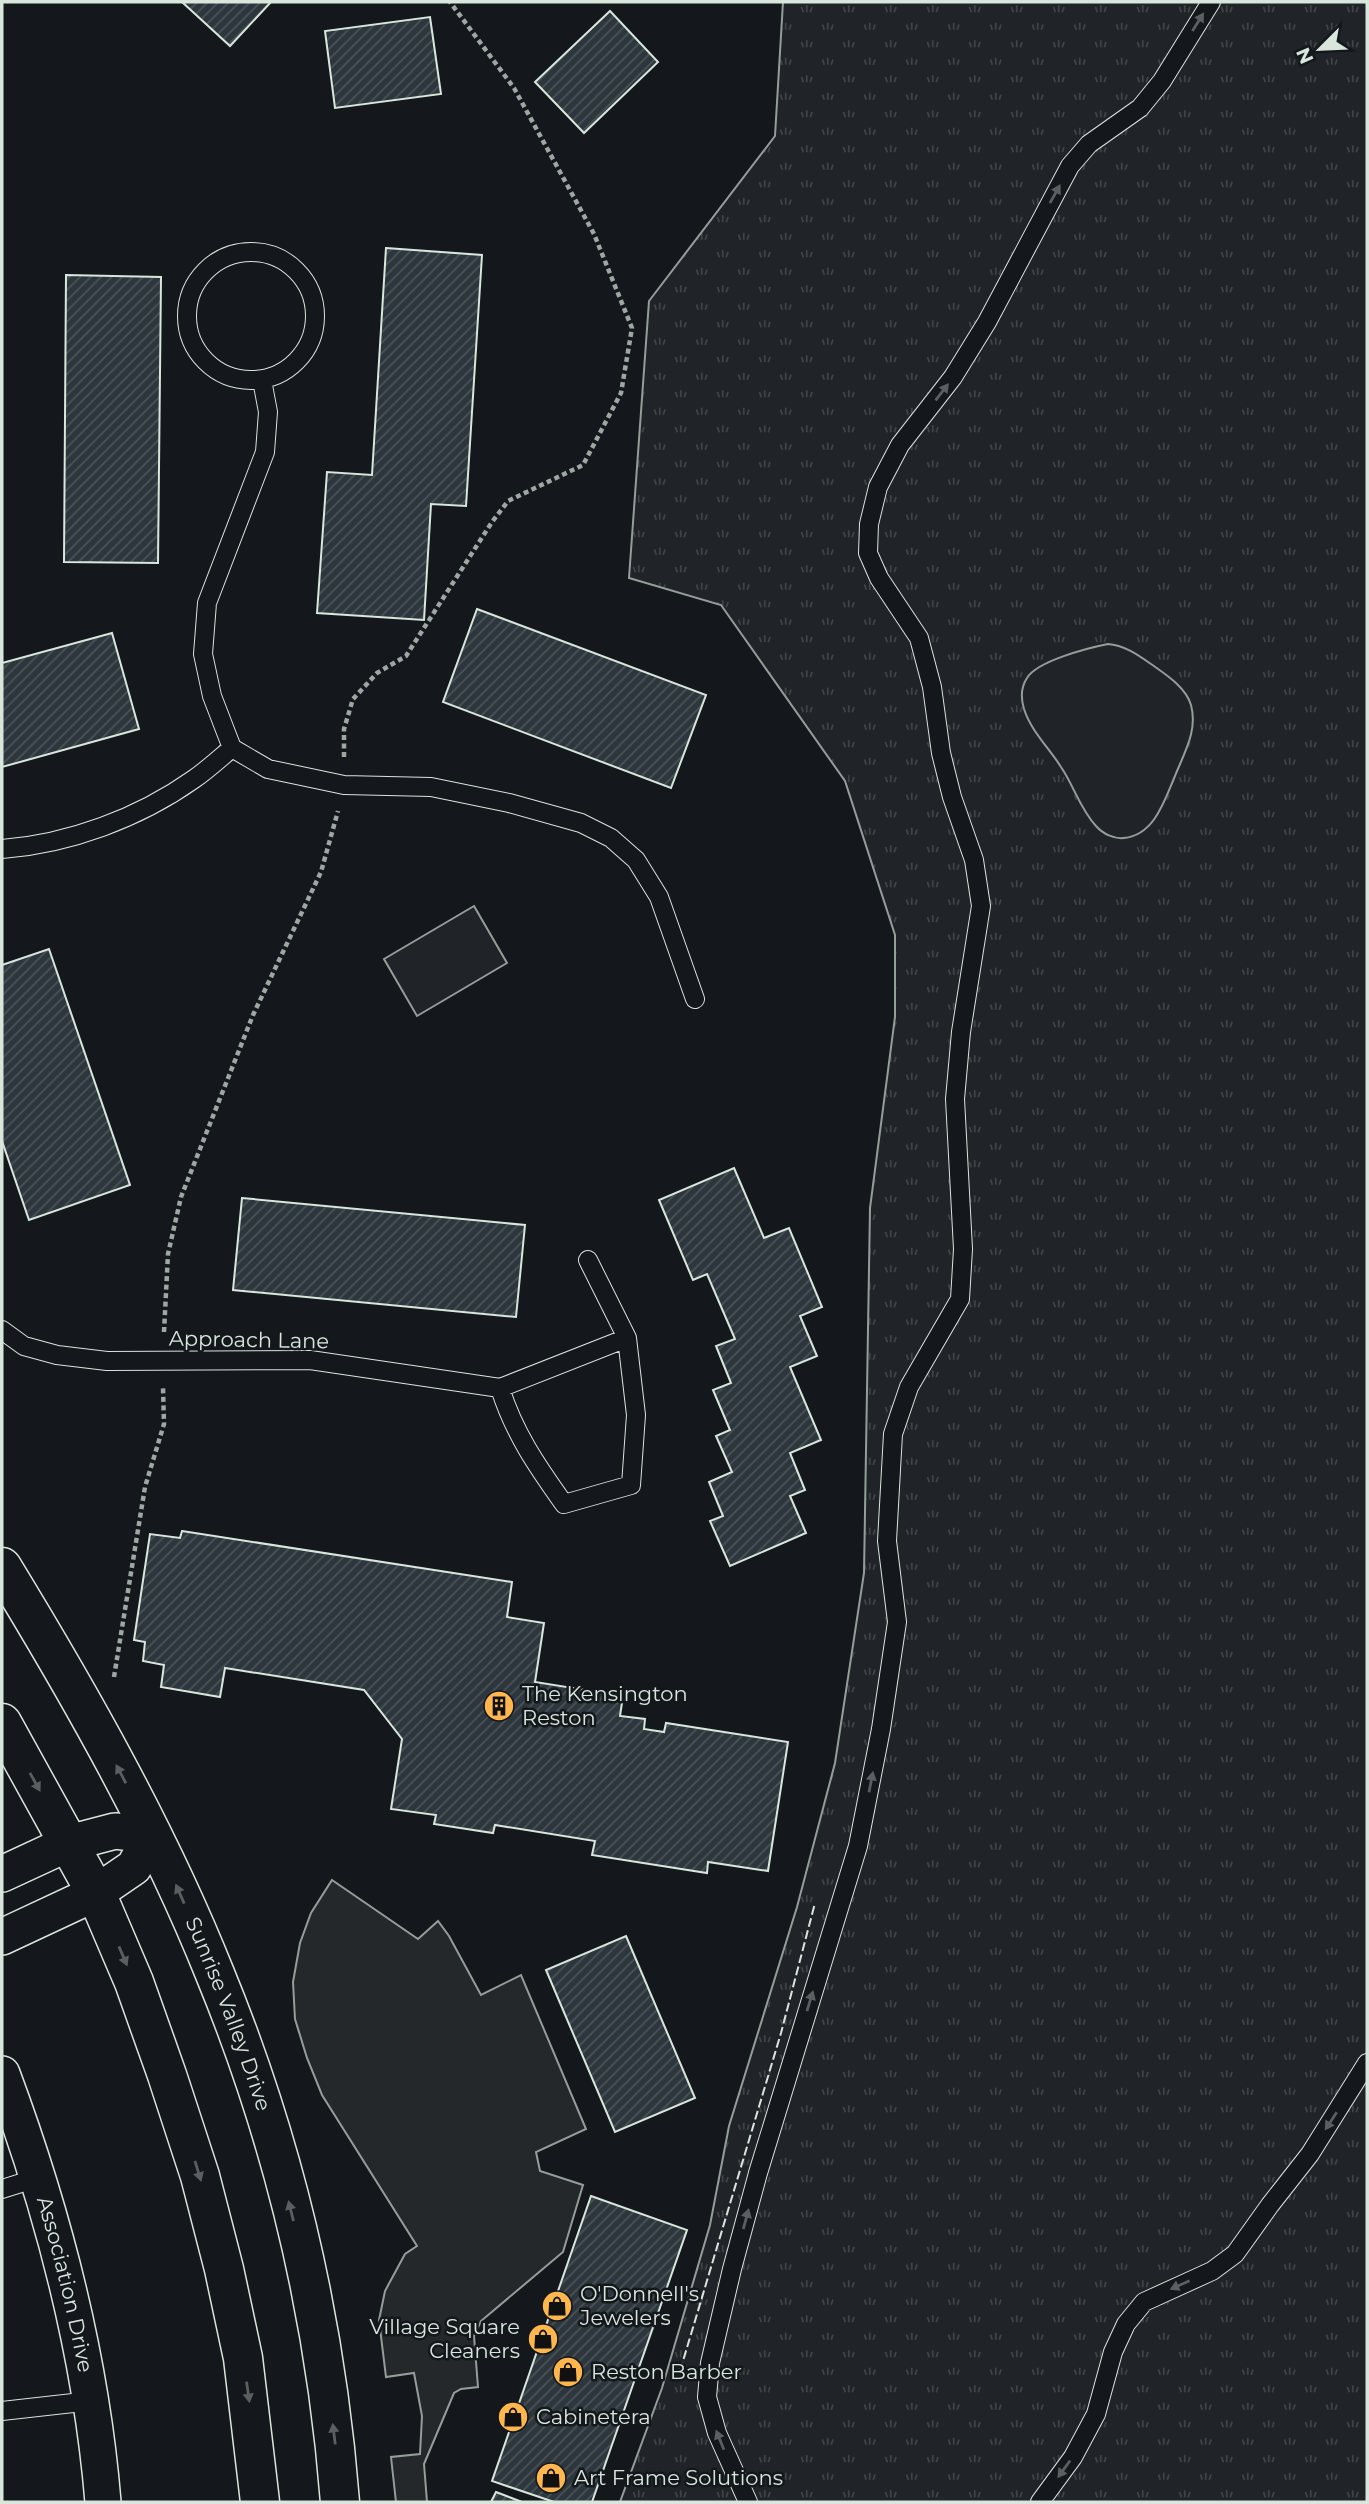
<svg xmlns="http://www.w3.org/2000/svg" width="1369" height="2504" font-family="Montserrat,sans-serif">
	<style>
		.grass { fill: url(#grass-tufts); stroke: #939e99; stroke-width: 2 }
		.park { fill: #202428; stroke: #939e99; stroke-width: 2 }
		.parking { fill: #24282b; stroke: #939e99; stroke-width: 2 }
		.building { fill: url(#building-hatch); stroke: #d8e6dc; stroke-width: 2 }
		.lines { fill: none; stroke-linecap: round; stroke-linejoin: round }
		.service-casing { stroke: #d8e6dc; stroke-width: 20 }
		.minor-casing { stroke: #d8e6dc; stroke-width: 38 }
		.secondary-casing { stroke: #d8e6dc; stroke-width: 41 }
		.path { stroke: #9da8a2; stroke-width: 4.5; stroke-dasharray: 5 3.5; stroke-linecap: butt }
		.service { stroke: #14181c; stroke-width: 18 }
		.minor { stroke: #14181c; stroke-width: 35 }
		.secondary { stroke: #14181c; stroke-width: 38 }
		.fence { stroke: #d8e6dc; stroke-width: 2; stroke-dasharray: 9 3.5; stroke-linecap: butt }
		.oneway { fill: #59605f }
		.labels { text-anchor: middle; stroke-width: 5; stroke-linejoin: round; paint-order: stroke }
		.street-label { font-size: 21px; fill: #d8e6dc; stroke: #14181c }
		.poi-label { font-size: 21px; fill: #d8e6dc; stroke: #14181c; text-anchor: start }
	</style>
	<defs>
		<pattern id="grass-tufts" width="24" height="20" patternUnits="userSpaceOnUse" patternTransform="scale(1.75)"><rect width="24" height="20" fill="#202428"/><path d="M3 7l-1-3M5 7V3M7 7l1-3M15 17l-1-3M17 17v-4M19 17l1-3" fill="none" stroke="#404447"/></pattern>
		<pattern id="building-hatch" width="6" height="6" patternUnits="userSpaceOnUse" patternTransform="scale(1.75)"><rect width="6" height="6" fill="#2c363c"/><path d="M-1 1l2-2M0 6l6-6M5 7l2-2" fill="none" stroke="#4a5358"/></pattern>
	</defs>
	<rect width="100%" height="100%" fill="#14181c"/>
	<path class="grass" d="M783 2H1367V2502H620L662 2388 710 2225 729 2126 797 1907 835 1763 864 1573 870 1208 895 1017V935L845 781 721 605 629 578 649 301 775 136Z"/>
	<path class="park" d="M1108 644C1124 645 1138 655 1151 664 1165 674 1186 687 1191 705 1198 731 1184 753 1175 776 1165 799 1155 835 1124 838 1114 839 1103 834 1096 826 1080 809 1074 786 1061 767 1049 748 1031 731 1024 709 1021 699 1021 687 1027 678 1037 661 1088 648 1108 644Z
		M474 906 507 963 417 1016 384 959Z"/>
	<path class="parking" d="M332 1880 418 1939 438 1921 449 1936 481 1995 521 1975 586 2129 536 2152 540 2171 583 2185 563 2252 481 2321 474 2336 478 2387 461 2389 454 2393 424 2464 427 2502H396L391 2457 420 2454 422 2416 414 2373 386 2377 379 2320 385 2291 405 2254 417 2246 322 2095 307 2058 295 2019 293 1982 300 1943 311 1913Z"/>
	<path class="building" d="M182 2H271L230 46Z
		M610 11 658 62 584 133 535 82Z
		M430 17 441 94 335 108 325 31Z
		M386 248 482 255 466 506 431 504 424 620 317 613 327 472 372 475Z
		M66 275 161 277 158 563 64 562Z
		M477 609 706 695 671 788 443 702Z
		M112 633 139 729 2 767V663Z
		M49 949 130 1185 29 1220 2 1141V965Z
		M734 1168 764 1238 789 1228 822 1307 800 1316 817 1356 790 1367 821 1440 790 1453 805 1490 790 1496 806 1533 730 1566 710 1521 723 1516 709 1482 732 1472 716 1436 730 1430 713 1390 731 1383 716 1346 735 1339 707 1274 693 1280 659 1200Z
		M242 1198 525 1225 516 1317 233 1290Z
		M182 1531 512 1582 507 1617 544 1623 535 1682 623 1696 620 1716 645 1719 644 1729 664 1732 666 1723 788 1742 768 1871 708 1862 707 1873 592 1855 595 1841 495 1825 493 1833 434 1824 436 1815 391 1809 402 1739 364 1690 225 1668 220 1697 161 1687 164 1665 143 1661 145 1642 134 1640 150 1534 180 1538Z
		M626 1936 695 2098 615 2132 546 1970Z
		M591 2196 687 2230 592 2502H554L492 2481Z
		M496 2492 522 2502H491Z"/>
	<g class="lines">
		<g class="service-casing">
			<path id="service" d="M187 316a64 64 0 1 1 128 0a64 64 0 1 1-128 0Z
				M232 748 212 696 203 654 207 603 265 452 268 412 262 380
				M2 849C69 844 139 818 194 779 207 770 219 759 232 748L268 769 344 785 431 787 509 803 581 823 611 838 636 860 659 897 695 999
				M2 1330 24 1346 57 1355 107 1361 310 1360 500 1388 627 1338
				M500 1388C514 1433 537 1466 564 1504L631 1485 636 1415 627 1338 588 1260
				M2 2189 37 2178
				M2 2411 91 2401
				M748 2502 717 2433 707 2397 710 2363 732 2269 758 2173 858 1846 881 1729 897 1622 887 1541 893 1434 909 1387 960 1299 963 1249 955 1099 961 1032 981 906 974 860 952 797 941 753 932 687 919 638 879 578 868 553 869 524 878 487 900 445 953 377 987 322 1070 166 1089 144 1140 108 1162 81 1211 2
				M1040 2502 1073 2457 1096 2414 1113 2352 1126 2324 1144 2302 1212 2271 1235 2254 1270 2205 1310 2154 1367 2063"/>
		</g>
		<g class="minor-casing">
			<g id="minor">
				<path d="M2 1874 69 1843 115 1831 151 1835 134 1867 96 1893 2 1937"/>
				<path id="s1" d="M2 2074C53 2211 91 2356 103 2502"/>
			</g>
		</g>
		<g class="secondary-casing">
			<g id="secondary">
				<path id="s2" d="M2 1567C82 1698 158 1832 215 1974 284 2142 326 2322 340 2502"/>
				<path d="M2 1723 96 1893 134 1982 167 2075 200 2176 224 2269 243 2358 260 2502"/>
			</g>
		</g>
		<path class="path" d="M344 757V729L353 699 377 673 406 656 492 522 508 501 583 465 621 393 632 328 594 234 514 88 450 2
			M164 1332 168 1254 181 1197 253 1015 321 872 338 811
			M114 1677 145 1487 164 1424 163 1387"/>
		<use href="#service" class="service"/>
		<use href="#minor" class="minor"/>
		<use href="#secondary" class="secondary"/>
		<path class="fence" d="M680 2371 781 2033 815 1903"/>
	</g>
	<defs><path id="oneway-solid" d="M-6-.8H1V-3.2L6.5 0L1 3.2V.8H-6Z" transform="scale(1.75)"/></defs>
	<g class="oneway">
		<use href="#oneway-solid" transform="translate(1198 22) rotate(-58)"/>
		<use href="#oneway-solid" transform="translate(1055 194) rotate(-61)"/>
		<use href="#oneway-solid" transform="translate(942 392) rotate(-52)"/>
		<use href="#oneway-solid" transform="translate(121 1774) rotate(-118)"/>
		<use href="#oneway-solid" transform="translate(35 1782) rotate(61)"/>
		<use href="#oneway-solid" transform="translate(871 1782) rotate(-79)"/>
		<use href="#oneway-solid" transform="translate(180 1894) rotate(-114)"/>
		<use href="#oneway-solid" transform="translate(123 1956) rotate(67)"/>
		<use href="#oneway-solid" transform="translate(810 2001) rotate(-73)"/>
		<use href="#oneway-solid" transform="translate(1331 2121) rotate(123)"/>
		<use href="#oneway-solid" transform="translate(198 2171) rotate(73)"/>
		<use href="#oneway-solid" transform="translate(291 2211) rotate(-104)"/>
		<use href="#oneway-solid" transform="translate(746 2219) rotate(-75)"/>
		<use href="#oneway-solid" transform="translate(1180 2285) rotate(156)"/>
		<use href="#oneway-solid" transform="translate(248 2392) rotate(82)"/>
		<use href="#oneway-solid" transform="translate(334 2434) rotate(-97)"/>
		<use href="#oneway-solid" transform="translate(720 2440) rotate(-112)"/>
		<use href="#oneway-solid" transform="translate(1064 2469) rotate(126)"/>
	</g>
	<defs>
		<g id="building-disc" transform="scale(1.575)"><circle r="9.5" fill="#ffb74d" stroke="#14181c"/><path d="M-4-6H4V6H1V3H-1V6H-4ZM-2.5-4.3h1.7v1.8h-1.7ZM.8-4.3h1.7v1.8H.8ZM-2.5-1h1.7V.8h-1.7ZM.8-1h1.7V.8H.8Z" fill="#111"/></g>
		<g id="shop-disc" transform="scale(1.575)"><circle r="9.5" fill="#ffb74d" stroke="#14181c"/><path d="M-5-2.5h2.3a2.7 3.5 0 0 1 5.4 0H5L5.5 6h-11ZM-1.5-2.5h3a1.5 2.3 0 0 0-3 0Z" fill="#111"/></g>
	</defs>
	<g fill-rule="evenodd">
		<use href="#building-disc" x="499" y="1706"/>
		<use href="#shop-disc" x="557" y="2306"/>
		<use href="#shop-disc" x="543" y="2339"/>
		<use href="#shop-disc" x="568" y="2372"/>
		<use href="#shop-disc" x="513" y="2417"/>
		<use href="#shop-disc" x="551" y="2478"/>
	</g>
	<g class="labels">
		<g class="street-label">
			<text transform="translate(249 1340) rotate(1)" y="7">Approach Lane</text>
			<text dy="7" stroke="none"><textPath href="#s2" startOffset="502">Sunrise Valley Drive</textPath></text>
			<text dy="7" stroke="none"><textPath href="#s1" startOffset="220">Association Drive</textPath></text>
		</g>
		<g class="poi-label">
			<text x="522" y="1701">The Kensington<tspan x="522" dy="24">Reston</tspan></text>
			<text x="580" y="2301">O'Donnell's<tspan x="580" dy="24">Jewelers</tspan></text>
			<text x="520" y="2334" text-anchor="end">Village Square<tspan x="520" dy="24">Cleaners</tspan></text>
			<text x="591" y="2379">Reston Barber</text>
			<text x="536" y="2424">Cabinetera</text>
			<text x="574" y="2485">Art Frame Solutions</text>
		</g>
	</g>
	<rect width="1369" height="2504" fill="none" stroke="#d8e6dc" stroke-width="7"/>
	<g transform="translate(1320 49) rotate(246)" stroke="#14181c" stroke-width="5" paint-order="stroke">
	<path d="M0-5L12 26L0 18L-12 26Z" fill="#d8e6dc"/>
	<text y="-10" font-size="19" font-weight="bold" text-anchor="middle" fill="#d8e6dc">N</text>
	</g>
</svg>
